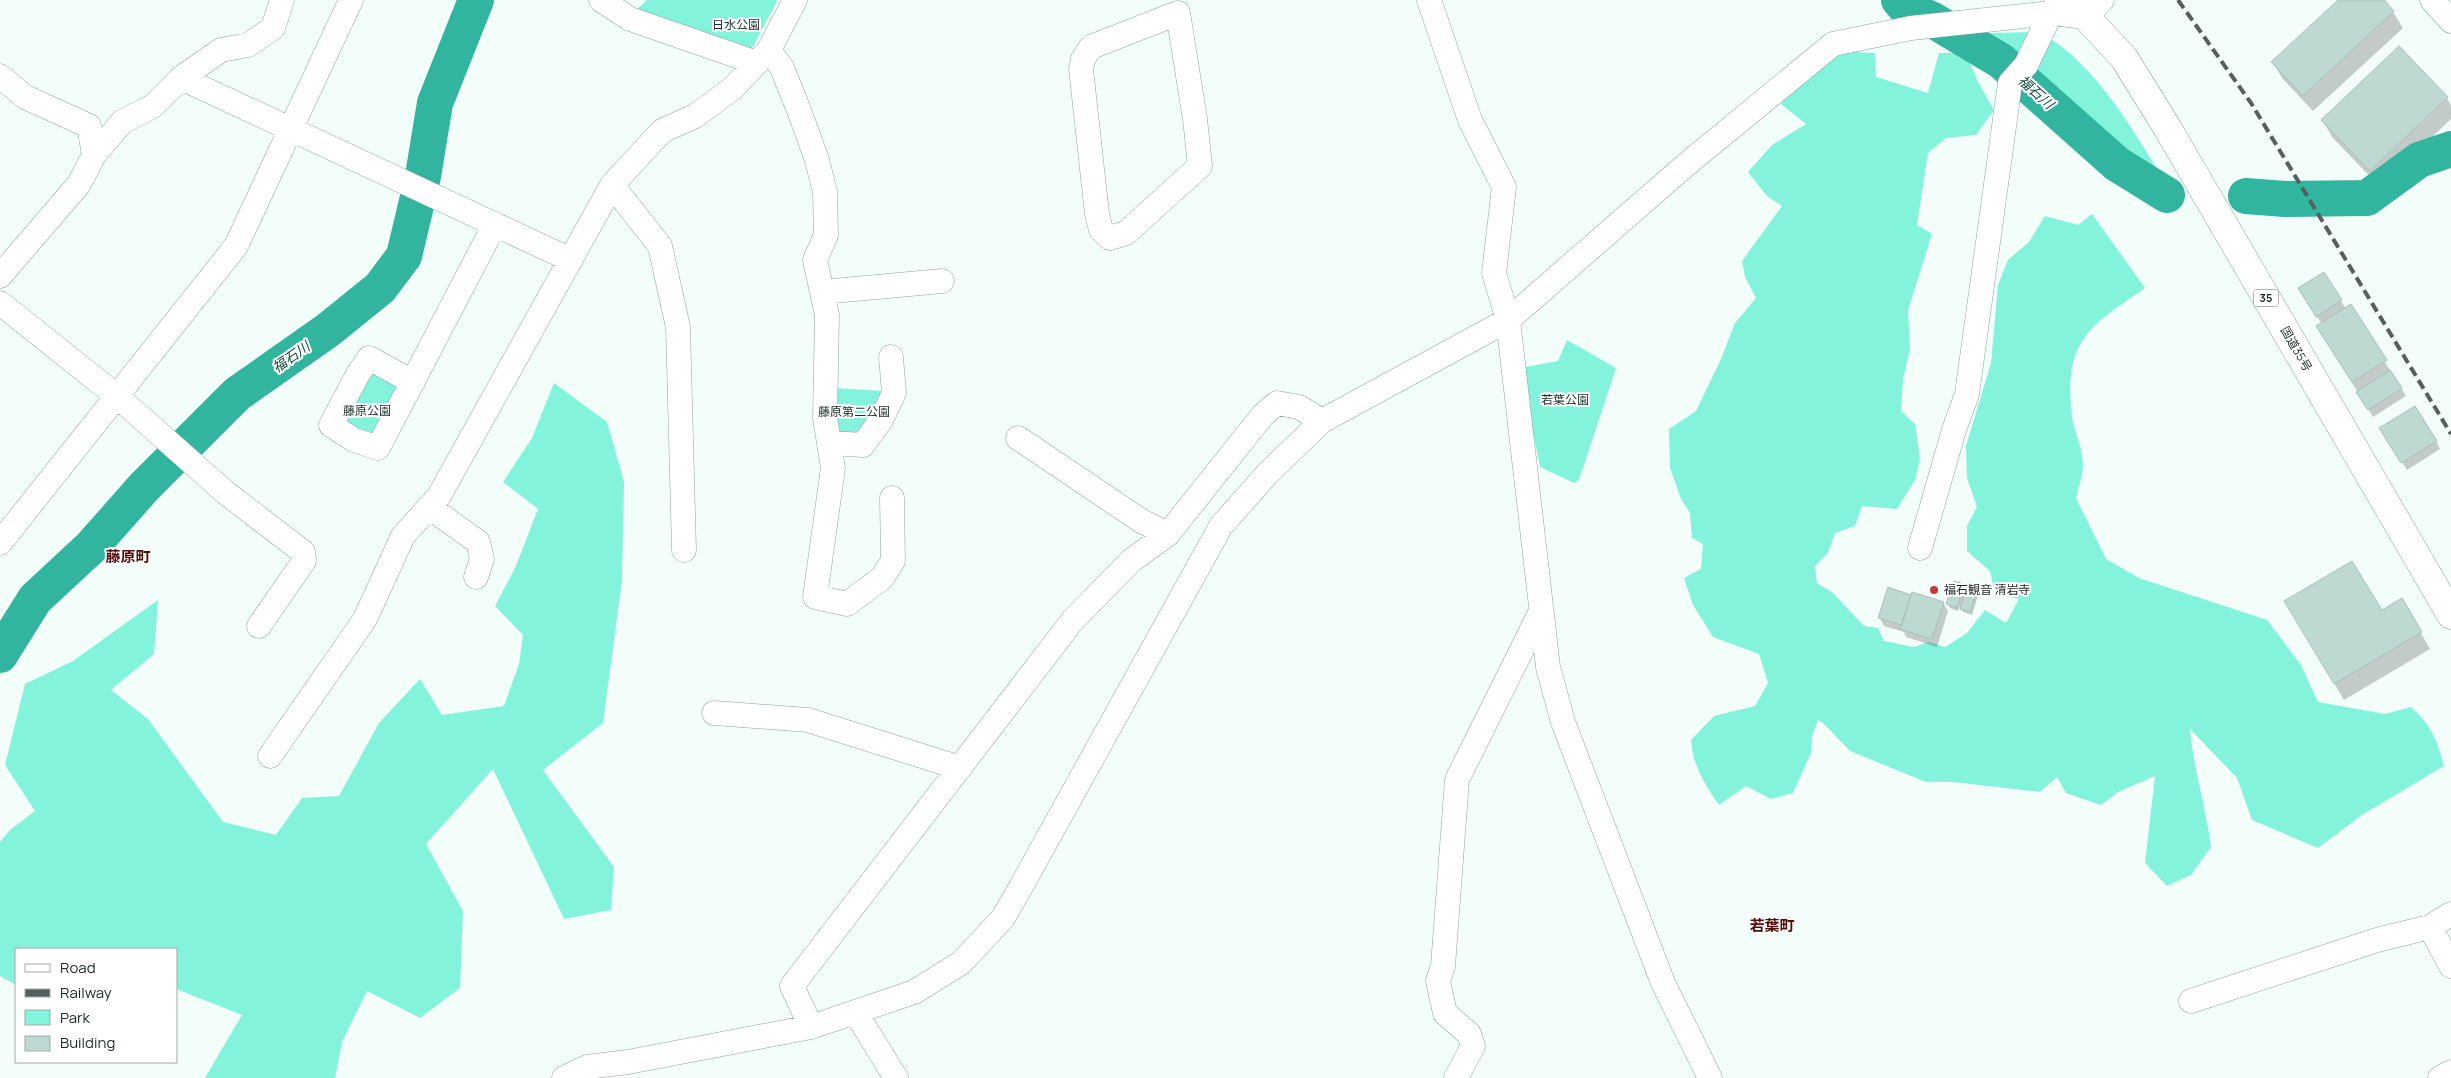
<svg xmlns="http://www.w3.org/2000/svg" width="2451" height="1078" font-family="Manrope,'Noto Sans JP',sans-serif">
	<style>
		.green { fill: #84f3db }
		.shadow { fill: #0003 }
		.lines { fill: none; stroke-linecap: round; stroke-linejoin: round }
		.river { stroke: #31b59e; stroke-width: 36 }
		.building { fill: #bed9d2; stroke: #a7c2bb }
		.minor-casing { stroke: #8aa49e; stroke-width: 25 }
		.highway-casing { stroke: #8aa49e; stroke-width: 29 }
		.minor { stroke: #fff; stroke-width: 24 }
		.highway { stroke: #fff; stroke-width: 28 }
		.rail { stroke: #555f5d; stroke-width: 4; stroke-dasharray: 10 5; stroke-linecap: butt }
		.poi-dot { fill: #c6392f; stroke: #fff; stroke-width: 2 }
		.labels { text-anchor: middle; stroke-width: 4; stroke-linejoin: round; paint-order: stroke }
		.shield { fill: #fff; stroke: #616866; stroke-width: 1 }
		.shield-label { font-size: 11px; font-weight: bold; fill: #1d2725 }
		.park-label { font-size: 12px; fill: #1b302b; stroke: #fff }
		.street-label { font-size: 12px; fill: #1d2725; stroke: #fff }
		.poi-label { font-size: 12px; fill: #1d2725; stroke: #fff; text-anchor: start }
		.water-label { font-size: 14px; font-style: italic; fill: #10473d; stroke: #fff }
		.quarter-label { font-size: 15px; font-weight: bold; fill: #520d0a; stroke: #fff }
	</style>
	<rect width="100%" height="100%" fill="#f3fefb"/>
	<path class="green" d="M647 0H776L777 1 748 56 634 12Z
		M2032 32C2040 35 2050 38 2057 43 2106 80 2137 137 2169 188L2160 191 1984 38 1990 33Z
		M1835 51 1875 53 1876 77 1928 93 1939 53H1966L1978 82 1994 110 1976 135 1946 138 1928 153 1917 225 1932 234 1908 310 1910 349 1903 379 1901 411 1915 424 1920 459 1915 480 1897 509 1862 506 1855 526 1835 533 1828 553 1815 566 1817 583 1833 593 1864 626 1878 628 1884 641 1914 647 1929 642 1945 647 1967 633 1985 610 2006 623 2019 599 1995 593 1990 571 1967 551V526L1977 507 1967 478 1966 446 1991 363 1998 285 2008 260 2029 242 2045 216 2078 225 2092 214 2145 288C2088 327 2063 342 2072 416 2074 432 2083 448 2083 465 2083 475 2078 488 2076 498L2106 559 2139 578 2267 620 2301 665 2318 702 2385 714 2411 707C2432 726 2437 740 2444 766L2362 815 2318 848 2252 820 2237 778 2190 729C2193 768 2206 807 2211 847L2191 875 2167 886 2145 863 2155 776 2118 792 2101 805 2066 793 2057 777 2040 792 1953 782H1926L1850 751 1824 724 1818 720 1812 737 1811 753 1793 793 1771 799 1746 786 1719 805C1704 783 1693 766 1691 740L1714 716 1755 706 1768 683 1759 654 1713 637 1693 605 1684 578 1701 569 1703 544 1692 538 1690 513 1681 499 1670 468 1669 429 1696 411 1721 359 1735 323 1756 298 1745 277 1742 261 1782 206 1767 196 1748 172 1772 145 1806 124 1781 104 1793 85Z
		M1567 340 1616 368 1579 480 1574 483 1540 467 1520 368 1558 361Z
		M366 370 401 387 375 442 344 426Z
		M554 383 607 422 624 482 622 580 603 723 543 770 614 867 611 910 564 919 493 769 426 844 463 911 460 988 420 1018 367 991 342 1042 335 1078H205L242 1015 176 989V949H16V985L0 976V842L10 830 35 811 5 765 25 684 73 661 158 600 154 654 111 690 148 719 223 822 276 835 302 798 339 796 379 723 420 679 442 715 504 706 519 664 523 635 495 606 516 566 538 509 503 482 532 438Z
		M834 388 884 391 860 436 833 433Z"/>
	<path class="shadow" d="M2340 0H2382L2393 12 2403 28 2313 111 2282 78 2273 62Z
		M2447 98 2451 106V119L2380 187 2332 137 2323 121Z
		M2323 273 2346 309 2350 306 2406 396 2373 417 2325 339 2322 324 2304 297Z
		M2385 436 2436 441 2440 449 2407 470Z
		M1963 586 1967 592 1977 588 1979 592 1972 615 1963 612 1960 606 1958 611 1950 608 1948 604Z
		M1889 589 1943 603 1948 611 1937 647 1906 637 1904 632 1884 626 1880 618Z
		M2401 599 2430 649 2344 700 2295 618 2381 611Z"/>
	<g class="lines">
		<path class="river" d="M1899 0 1907 9 1931 19 2001 61 2117 164 2167 195
			M2246 196 2285 199 2367 198 2419 160 2451 149
			M0 655 35 599 91 547 144 487 237 394 328 330 380 288 404 256 423 176 435 103 476 0"/>
	</g>
	<path class="building" d="M2338 0H2384L2394 11 2303 96 2271 62Z
		M2399 46 2448 97 2370 171 2321 120Z
		M2324 272 2342 300 2316 317 2298 288Z
		M2351 304 2387 360 2352 382 2316 326Z
		M2390 370 2402 388 2368 410 2356 392Z
		M2415 406 2437 441 2401 463 2379 428Z
		M2352 561 2382 610 2402 598 2422 632 2334 684 2284 601Z
		M1954 581 1964 584 1957 608 1946 604Z
		M1968 584 1978 587 1970 612 1960 609Z
		M1888 587 1911 595 1902 625 1878 618Z
		M1912 592 1944 602 1932 639 1900 629Z"/>
	<g class="lines">
		<g class="minor-casing">
			<path id="minor" d="M601 0 630 19 757 63
				M1429 0 1470 120 1504 187 1494 273 1508 320 1548 667 1563 722 1663 983 1710 1078
				M2432 0 2451 21
				M1178 13 1195 119 1200 166 1126 233 1110 238 1101 230 1097 214 1081 69 1083 59 1091 47Z
				M769 50 782 68 800 113 817 160 825 192 826 235 815 260 827 315 825 418 833 468 815 597 847 604 882 578 893 561 892 498
				M0 76 25 97 89 126 94 155
				M181 78 571 260
				M612 185 660 246 678 327 684 550
				M0 276 79 184 94 155 122 122 153 106 181 78 221 50 248 45 273 28 282 0
				M822 292 942 281
				M0 303 118 397 226 493 303 552 304 561 259 626
				M413 382 369 358 358 374 331 425 354 440 378 448 495 224
				M1018 438 1143 522 1168 534
				M829 443 863 445 881 420 894 393 891 357
				M429 507 478 542 482 559 476 577
				M0 543 236 246 351 0
				M1920 548 1954 430 1967 394 2010 83 2026 65 2051 13
				M714 713 808 720 960 768
				M270 756 365 619 403 536 439 496 612 185 662 131 695 116 732 89 769 50 795 0
				M2430 927 2451 966
				M2191 1001 2377 940 2430 927 2451 914
				M856 1013 896 1078
				M811 1027 792 986 1073 620 1132 560 1168 534 1263 415 1277 403 1299 407 1322 421
				M564 1078 587 1067 628 1062 811 1027 914 992 961 963 1003 918 1018 892 1221 526 1268 473 1322 421 1508 320 1687 164 1833 44 1911 28 2051 13 2086 17 2102 0
				M1456 1078 1473 1046 1469 1034 1445 1013 1438 981 1443 966 1457 780 1541 611
				M2440 1078 2451 1072"/>
		</g>
		<g class="highway-casing">
			<path id="highway" d="M2058 0 2086 17 2124 58 2168 129 2451 615"/>
		</g>
		<use href="#minor" class="minor"/>
		<use href="#highway" class="highway"/>
		<path class="rail" d="M2178 0 2251 103 2451 434"/>
	</g>
	<circle class="poi-dot" cx="1934" cy="590" r="5"/>
	<g class="labels">
		<rect class="shield" x="2253.5" y="289.5" width="25" height="17" rx="4"/>
		<g class="shield-label">
			<text x="2266" y="302">35</text>
		</g>
		<g class="park-label">
			<text x="736" y="29">日水公園</text>
			<text x="1565" y="404">若葉公園</text>
			<text x="367" y="415">藤原公園</text>
			<text x="854" y="416">藤原第二公園</text>
		</g>
		<g class="street-label">
			<text transform="translate(2296 349) rotate(60)" y="4">国道35号</text>
		</g>
		<g class="poi-label">
			<text x="1944" y="594">福石観音 清岩寺</text>
		</g>
		<g class="water-label">
			<text transform="translate(2036 92) rotate(42)" y="5">福石川</text>
			<text transform="translate(291 357) rotate(-35)" y="5">福石川</text>
		</g>
		<g class="quarter-label">
			<text x="128" y="562">藤原町</text>
			<text x="1772" y="931">若葉町</text>
		</g>
	</g>
	<rect x="15" y="948" width="162" height="115" fill="#ffffff" stroke="#a5a9a8"/>
	<rect x="25" y="964" width="25" height="8" fill="#ffffff" stroke="#a5a9a8"/>
	<text x="60" y="973" font-size="15" fill="#1d2725">Road</text>
	<rect x="25" y="989" width="25" height="8" fill="#555f5d" stroke="#a5a9a8"/>
	<text x="60" y="998" font-size="15" fill="#1d2725">Railway</text>
	<rect x="25" y="1010" width="25" height="15" fill="#84f3db" stroke="#a5a9a8"/>
	<text x="60" y="1023" font-size="15" fill="#1d2725">Park</text>
	<rect x="25" y="1036" width="25" height="15" fill="#bed9d2" stroke="#a5a9a8"/>
	<text x="60" y="1048" font-size="15" fill="#1d2725">Building</text>
</svg>
